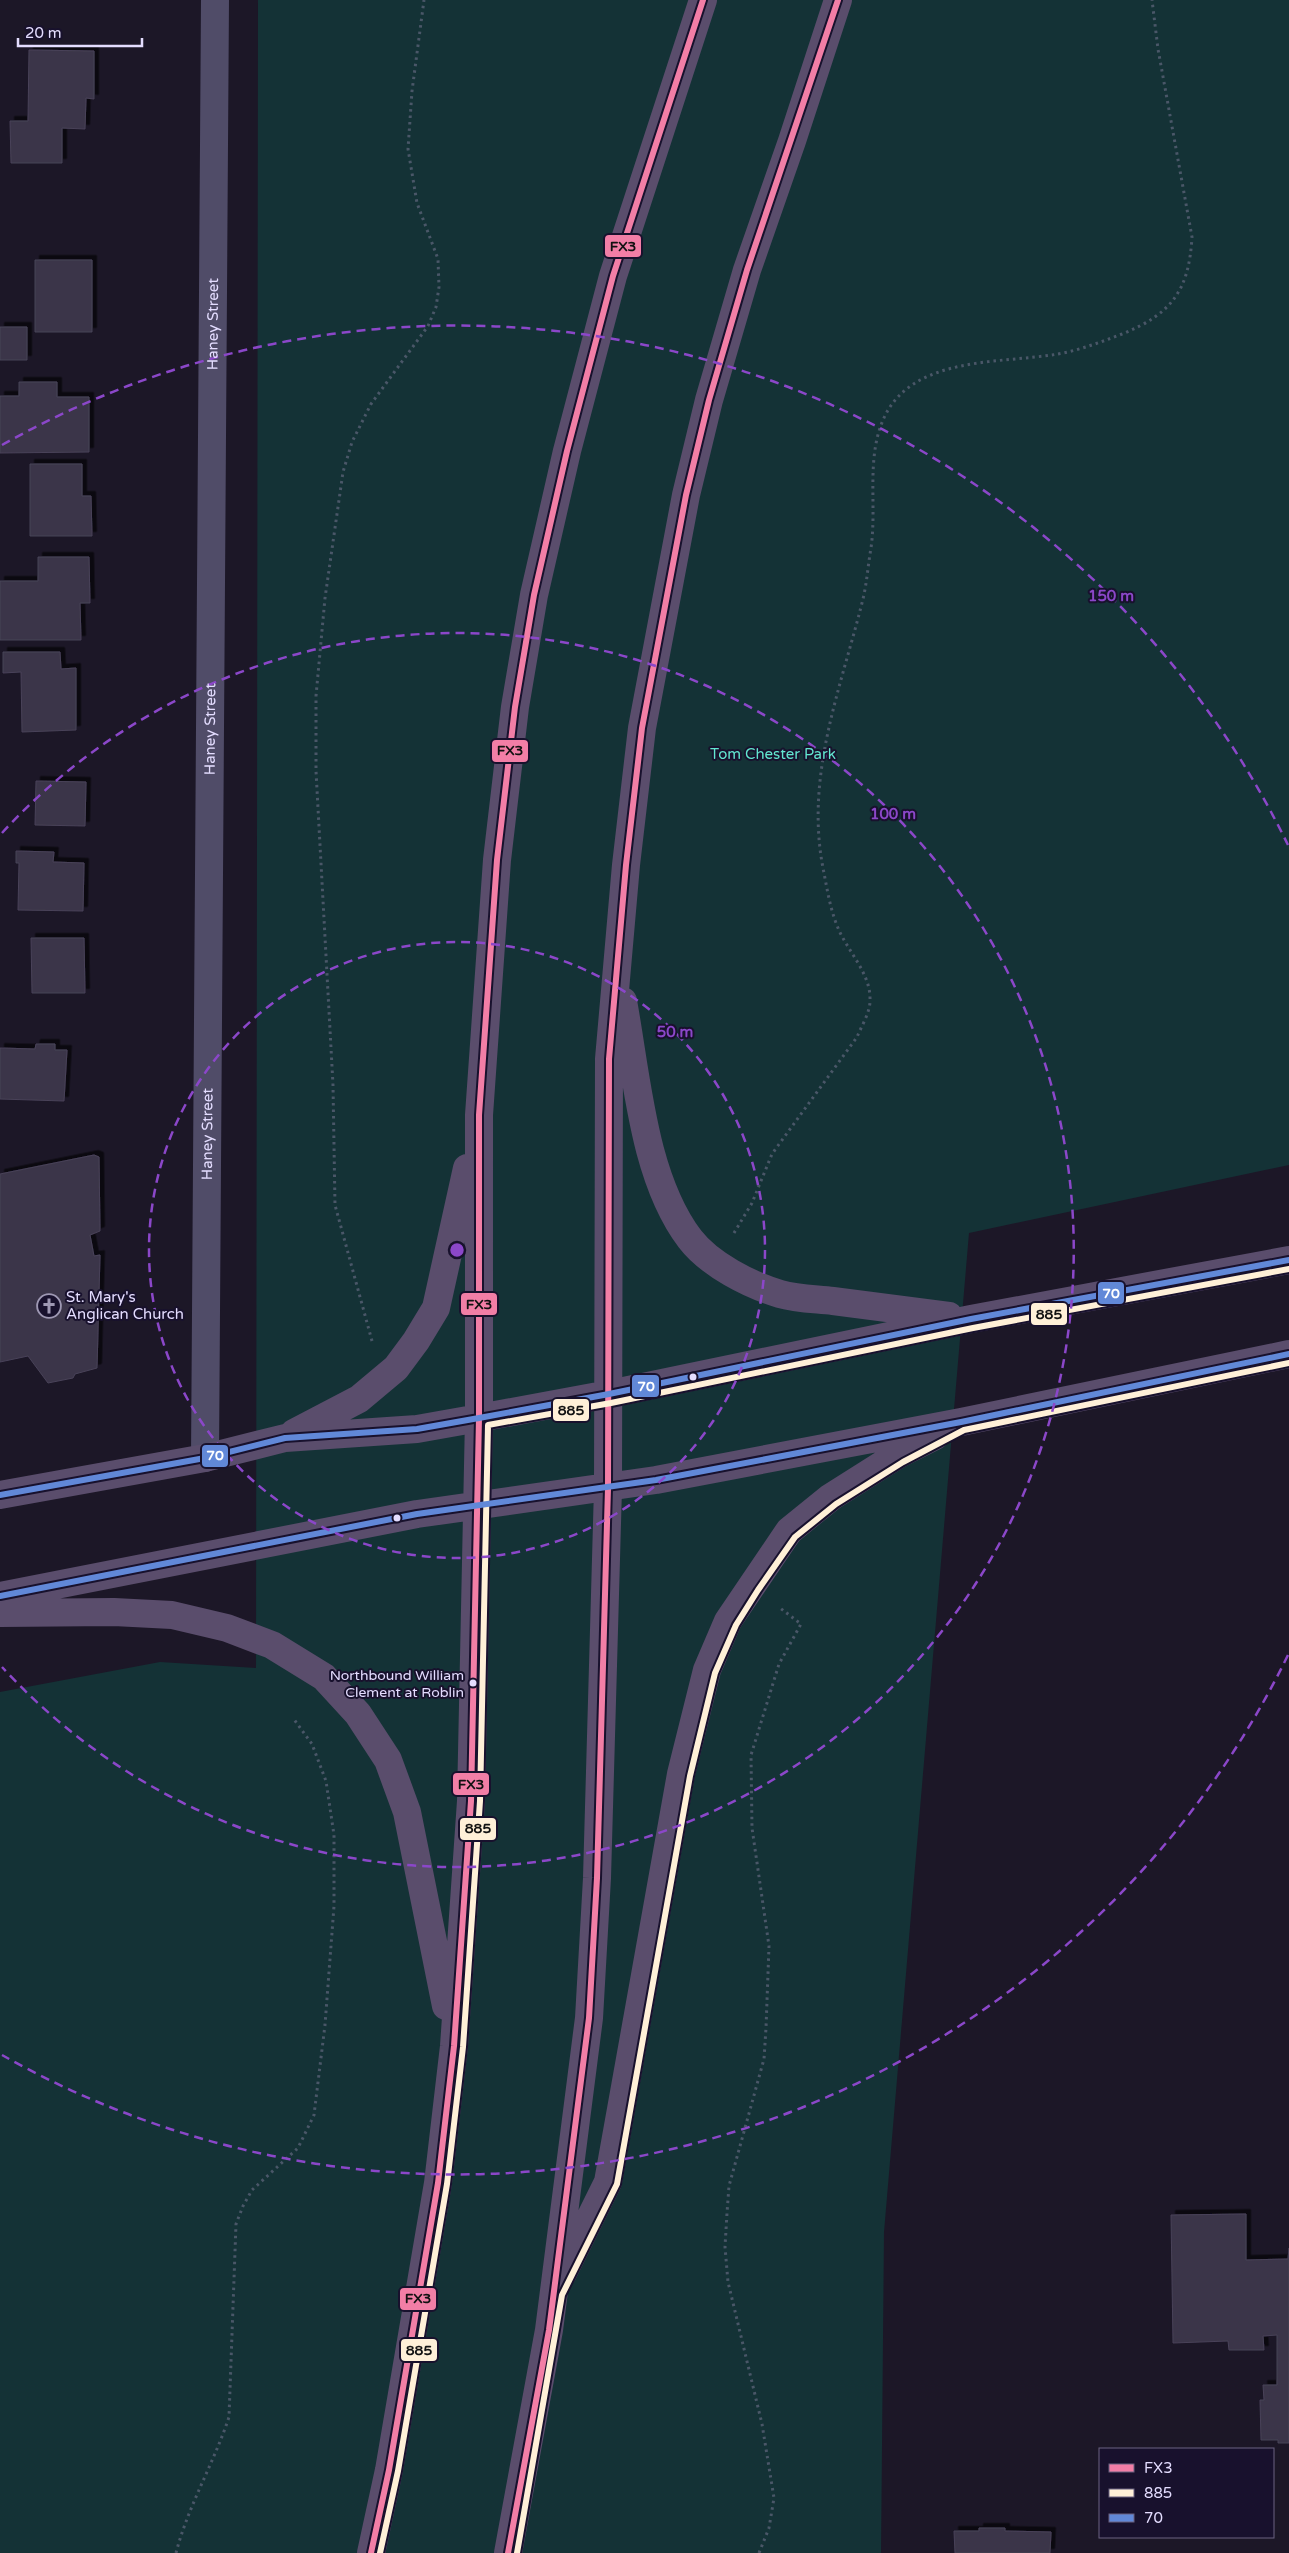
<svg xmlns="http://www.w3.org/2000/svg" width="1289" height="2553" font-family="'Varela Round',sans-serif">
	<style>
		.green { fill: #143236 }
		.building { fill: #3b3648; stroke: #494259; filter: url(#shadow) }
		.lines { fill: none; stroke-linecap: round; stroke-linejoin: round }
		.path { stroke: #4a5768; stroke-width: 3; stroke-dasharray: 2.5 4; stroke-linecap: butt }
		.minor { stroke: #504c68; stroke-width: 28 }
		.major { stroke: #5a4d6c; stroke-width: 28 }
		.bus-1-casing { stroke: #18112d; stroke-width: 10 }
		.bus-2-casing { stroke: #18112d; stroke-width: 10 }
		.bus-3-casing { stroke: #18112d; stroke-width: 10 }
		.bus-1 { stroke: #f27ea6; stroke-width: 6 }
		.bus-2 { stroke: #fff0d8; stroke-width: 6 }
		.bus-3 { stroke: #6188d8; stroke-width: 6 }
		.ring { fill: none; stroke: #8b47c9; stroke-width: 2.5; stroke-dasharray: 9 6 }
		.bus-dot { fill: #e4ddff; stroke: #18112d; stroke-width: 2 }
		.labels { text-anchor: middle; stroke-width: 4; stroke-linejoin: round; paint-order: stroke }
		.bus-label { font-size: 14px; fill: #e4ddff; stroke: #18112d; text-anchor: end }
		.street-label { font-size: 15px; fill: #e4ddff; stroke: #18112d }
		.park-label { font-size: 15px; fill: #62e6d0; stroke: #18112d }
		.poi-label { font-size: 15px; fill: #e4ddff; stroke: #18112d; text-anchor: start }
		.centre { fill: #8b47c9; stroke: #18112d; stroke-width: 2.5 }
		.ring-label { font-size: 15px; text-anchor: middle; font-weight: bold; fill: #8b47c9; stroke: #18112d; stroke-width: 4; stroke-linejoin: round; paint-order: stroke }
		.line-badge { stroke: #18112d; stroke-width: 2 }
		.badge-label { font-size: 14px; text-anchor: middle; font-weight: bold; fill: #fff }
		.pale-badge-label { font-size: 14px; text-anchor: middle; font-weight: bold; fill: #111 }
	</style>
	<defs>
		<filter id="shadow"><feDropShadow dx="4.5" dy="-4.5" stdDeviation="0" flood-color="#0009"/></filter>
	</defs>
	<rect width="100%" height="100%" fill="#1c1727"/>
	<path class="green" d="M258 0H1289V1165L969 1233 884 2232 881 2553H0V1692L160 1662 256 1668Z"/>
	<path class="building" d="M29 50 94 51V99L86 98 85 129 62 128V163H11L10 121H28Z
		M35 260H92V332H35Z
		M0 327H27V360H0Z
		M19 382H57V397H89V452L0 453V396H19Z
		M30 464H82V496H91L92 536H30Z
		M38 557H89L90 603H80L81 640H0V581H38Z
		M3 652H60L61 669 76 668V730L22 732 21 672 3 673Z
		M36 781 86 782 85 826 35 825Z
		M16 851 54 852 53 862 84 863 83 911 18 910 19 863H16Z
		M31 938H84L85 993H32Z
		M36 1044H55V1050H67L64 1101 0 1099V1048L35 1049Z
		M94 1155 99 1157 100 1231 90 1235 94 1256 100 1255 97 1368 75 1374 73 1378 48 1383 28 1356 0 1362V1174Z
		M1246 2214V2260L1288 2259 1289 2248V2443H1278V2440H1261L1260 2400H1264L1263 2385H1277V2335L1263 2336 1264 2350H1229L1228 2341 1173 2343 1171 2215Z
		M979 2528H1005V2531L1051 2532 1050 2553H955L954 2531H979Z"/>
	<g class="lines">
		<path class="path" d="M734 1233 752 1203 772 1154 857 1037C862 1025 871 1011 870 998 870 973 847 950 838 928 830 909 827 888 823 868 805 775 841 688 863 599 867 582 868 565 871 548 877 506 866 460 883 420 911 355 1000 364 1058 354 1080 350 1101 342 1122 334 1172 314 1189 290 1192 237L1158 49 1152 0
			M372 1341 335 1205 333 1085 316 771V696L325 598 343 472 352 442 371 404 428 326 436 307 439 287 438 259 417 203 408 149 412 91 424 0
			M176 2553C188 2506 214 2463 229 2417L236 2224 243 2206 252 2190 298 2148 314 2115 325 2025 334 1906V1835L326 1781 312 1744 293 1718
			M759 2553 769 2528 774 2498 762 2424 728 2282 725 2247 727 2213 729 2186 764 2059 766 2028 769 1946 752 1828 751 1755 779 1664 801 1624 780 1608"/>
		<path class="minor" id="s1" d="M205 1458 215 0"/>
		<path class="major" d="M623 1001C637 1077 643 1177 690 1239 710 1265 750 1285 780 1294 797 1299 816 1299 833 1301 872 1306 911 1311 949 1316
			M294 1433 359 1399 396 1368 416 1341 436 1308 467 1168
			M0 1495 205 1458 285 1438 417 1429 479 1418 609 1394 971 1319 1289 1260
			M0 1596 417 1514 656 1480 961 1422 1289 1354
			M0 1613 114 1612 172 1615 227 1628 272 1645 324 1677 358 1714 388 1760 407 1812 446 2006
			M563 2273 608 2182 681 1774 707 1670 728 1621 789 1531 831 1497 899 1454 935 1436
			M371 2553 389 2470 438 2183 454 2046 471 1801 479 1418V1115L497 860 515 707 534 595 567 451 613 276 703 0
			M508 2553 549 2330 589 2018 597 1878 608 1488 609 1059 626 865 642 728 686 495 709 400 747 270 792 141 838 0"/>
		<g class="bus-1-casing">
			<path id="bus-1" d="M371 2553 389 2470 438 2183 454 2046 471 1801 479 1418V1115L497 860 515 707 534 595 567 451 613 276 703 0
				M508 2553 549 2330 589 2018 597 1878 608 1488 609 1059 626 865 642 728 686 495 709 400 747 270 838 0"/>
		</g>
		<g class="bus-2-casing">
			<path id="bus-2" d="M380 2553 398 2471 447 2184 463 2047 480 1801 488 1425 611 1403 973 1328 1289 1269
				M517 2553 562 2295 617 2184 690 1776 715 1673 736 1625 758 1590 795 1537 836 1504 903 1462 964 1430 1289 1363"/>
		</g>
		<g class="bus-3-casing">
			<path id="bus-3" d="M0 1495 205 1458 285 1438 417 1429 479 1418 609 1394 971 1319 1289 1260
				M0 1596 417 1514 656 1480 961 1422 1289 1354"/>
		</g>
		<use href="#bus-1" class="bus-1"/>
		<use href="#bus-2" class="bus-2"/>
		<use href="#bus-3" class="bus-3"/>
	</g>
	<g class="ring">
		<circle cx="457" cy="1250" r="308"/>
		<path d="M2 833A617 617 0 1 1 2 1667"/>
		<path d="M1288 1655A925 925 0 0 1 2 2055M2 445A925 925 0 0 1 1288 845"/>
	</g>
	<defs>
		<g id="church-ring" transform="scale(1.25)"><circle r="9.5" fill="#18112d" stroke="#9e98b3" stroke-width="1.5"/><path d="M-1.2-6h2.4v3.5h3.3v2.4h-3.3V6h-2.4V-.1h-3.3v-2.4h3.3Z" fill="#9e98b3"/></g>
	</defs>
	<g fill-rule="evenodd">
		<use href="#church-ring" x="49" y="1306"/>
	</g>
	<g class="bus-dot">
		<circle cx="693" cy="1377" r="4.5"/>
		<circle cx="397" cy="1518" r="4.5"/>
		<circle cx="473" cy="1683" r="4.5"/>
	</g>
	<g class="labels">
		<g class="bus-label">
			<text x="464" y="1680">Northbound William<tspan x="464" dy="17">Clement at Roblin</tspan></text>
		</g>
		<g class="street-label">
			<text dy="5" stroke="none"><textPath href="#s1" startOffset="1134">Haney Street</textPath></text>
			<text dy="5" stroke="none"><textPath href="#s1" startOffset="729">Haney Street</textPath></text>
			<text dy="5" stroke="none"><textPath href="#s1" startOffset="324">Haney Street</textPath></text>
		</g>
		<g class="park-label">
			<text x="773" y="759">Tom Chester Park</text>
		</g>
		<g class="poi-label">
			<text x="66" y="1302">St. Mary's<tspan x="66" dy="17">Anglican Church</tspan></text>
		</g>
	</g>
	<circle cx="457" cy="1250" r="8" class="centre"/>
	<g class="ring-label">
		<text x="1111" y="601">150 m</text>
		<text x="893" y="819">100 m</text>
		<text x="675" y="1037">50 m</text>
	</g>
	<g class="line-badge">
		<rect x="604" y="234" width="38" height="24" rx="5" fill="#f27ea6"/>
		<rect x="491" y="739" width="38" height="24" rx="5" fill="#f27ea6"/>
		<rect x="1097" y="1281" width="28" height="24" rx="5" fill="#6188d8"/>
		<rect x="460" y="1292" width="38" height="24" rx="5" fill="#f27ea6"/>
		<rect x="1030" y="1302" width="38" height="24" rx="5" fill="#fff0d8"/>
		<rect x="631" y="1374" width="29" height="24" rx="5" fill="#6188d8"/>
		<rect x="552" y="1398" width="38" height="24" rx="5" fill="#fff0d8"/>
		<rect x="201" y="1444" width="28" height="24" rx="5" fill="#6188d8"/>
		<rect x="452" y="1772" width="38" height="24" rx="5" fill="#f27ea6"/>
		<rect x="459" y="1817" width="38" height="24" rx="5" fill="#fff0d8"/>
		<rect x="399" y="2287" width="38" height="24" rx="5" fill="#f27ea6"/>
		<rect x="400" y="2338" width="38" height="24" rx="5" fill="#fff0d8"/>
	</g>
	<g class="badge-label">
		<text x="1111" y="1298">70</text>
		<text x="646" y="1391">70</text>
		<text x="215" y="1460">70</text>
	</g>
	<g class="pale-badge-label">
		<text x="623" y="251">FX3</text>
		<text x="510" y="755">FX3</text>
		<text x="479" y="1309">FX3</text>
		<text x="1049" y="1319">885</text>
		<text x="571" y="1415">885</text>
		<text x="471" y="1789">FX3</text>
		<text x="478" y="1833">885</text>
		<text x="418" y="2303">FX3</text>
		<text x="419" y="2355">885</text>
	</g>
	<rect x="1099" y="2448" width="175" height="90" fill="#18112d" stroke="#6a6381"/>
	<rect x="1109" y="2464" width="25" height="8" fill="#f27ea6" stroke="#6a6381"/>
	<text x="1144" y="2473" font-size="15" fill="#e4ddff">FX3</text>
	<rect x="1109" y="2489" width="25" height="8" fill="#fff0d8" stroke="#6a6381"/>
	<text x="1144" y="2498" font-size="15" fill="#e4ddff">885</text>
	<rect x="1109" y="2514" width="25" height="8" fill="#6188d8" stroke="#6a6381"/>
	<text x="1144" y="2523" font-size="15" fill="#e4ddff">70</text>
	<path d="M18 38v8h124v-8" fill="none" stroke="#e4ddff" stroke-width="2.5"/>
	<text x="25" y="38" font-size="15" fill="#e4ddff" stroke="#18112d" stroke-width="4" paint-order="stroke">20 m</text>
</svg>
